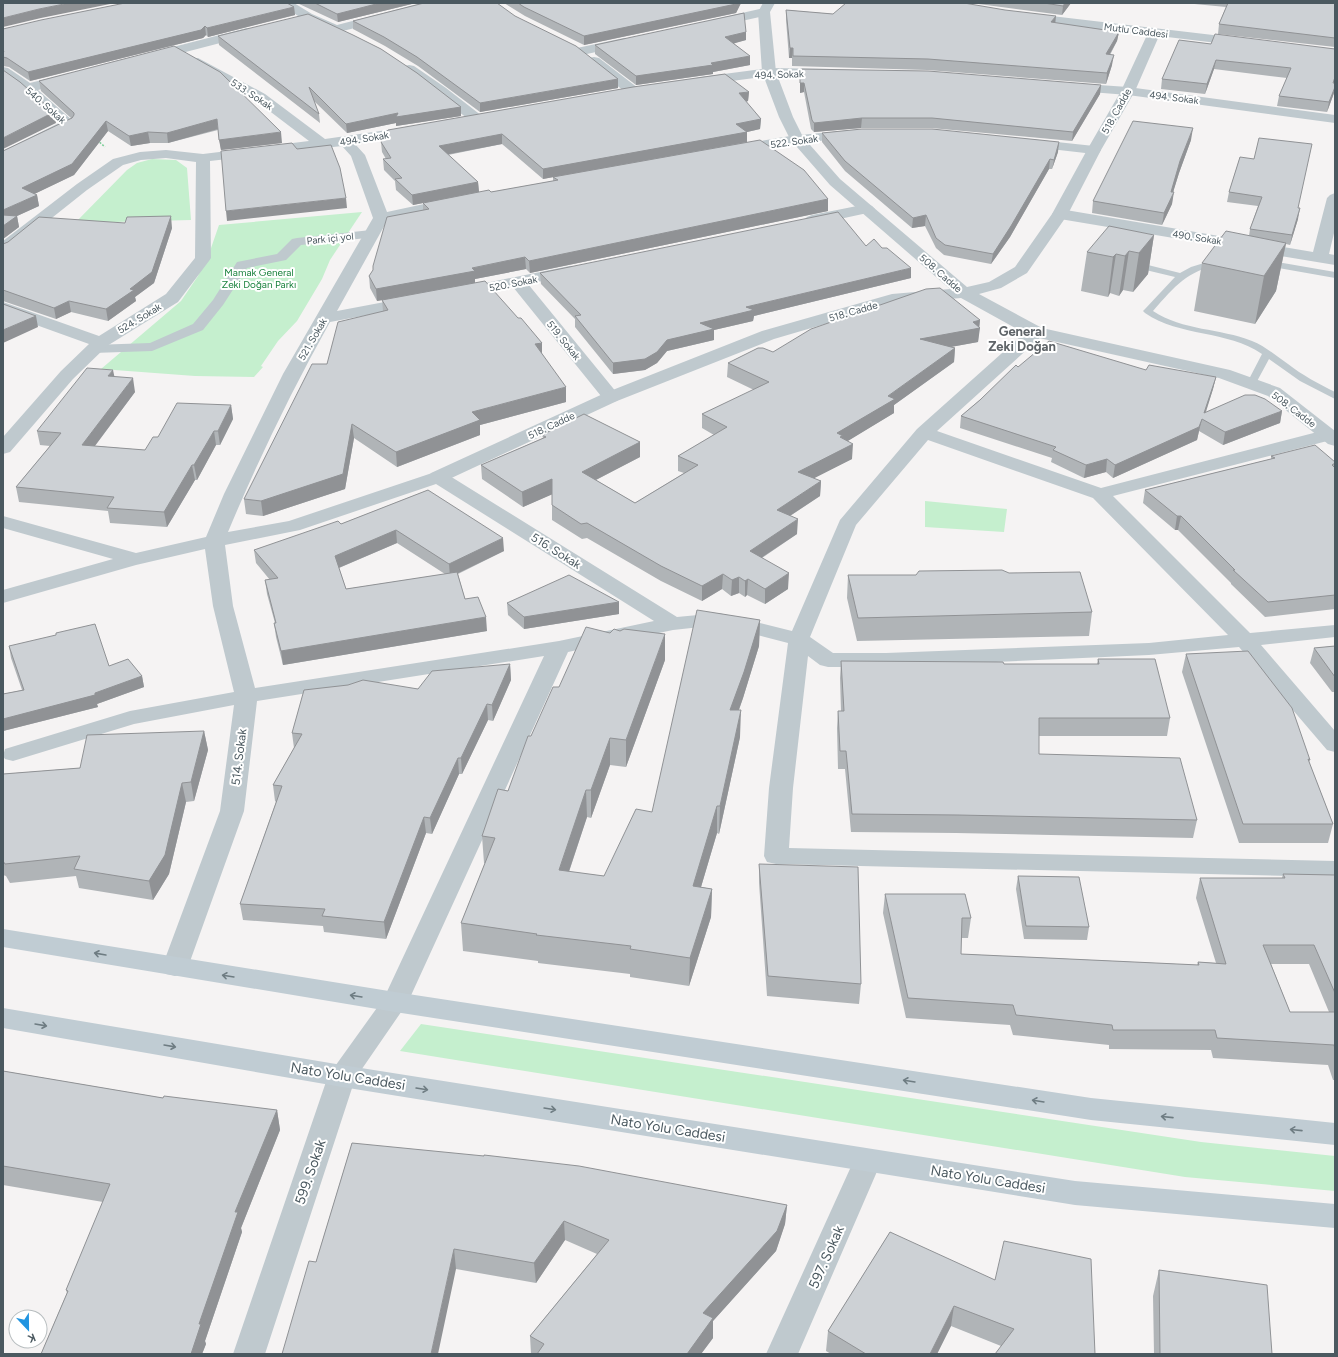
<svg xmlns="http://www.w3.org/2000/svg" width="1338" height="1357" font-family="Figtree,sans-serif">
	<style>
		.green { fill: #c5efce }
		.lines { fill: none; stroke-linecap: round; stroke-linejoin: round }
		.path { stroke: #7dcd98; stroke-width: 1.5; stroke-dasharray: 2 1.5; stroke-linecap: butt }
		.service { fill: #bfc9ce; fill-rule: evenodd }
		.pedestrian { fill: #bfc9ce; fill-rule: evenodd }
		.minor { fill: #bfc9ce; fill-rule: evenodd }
		.tertiary { fill: #bfc9ce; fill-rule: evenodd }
		.secondary { fill: #c0ccd3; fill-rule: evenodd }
		.wall { fill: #b0b4b7; fill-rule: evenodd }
		.shaded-wall { fill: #909295 }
		.building { fill: #cdd1d5; stroke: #909295 }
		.oneway { stroke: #6e7c82 }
		.labels { text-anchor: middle; stroke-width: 4; stroke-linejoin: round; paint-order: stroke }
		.far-street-label { font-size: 10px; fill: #4b5960; stroke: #fff }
		.far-park-label { font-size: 10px; fill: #1b823e; stroke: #fff }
		.street-label { font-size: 12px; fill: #4b5960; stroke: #fff }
		.far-district-label { font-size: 13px; font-weight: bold; fill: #5f6468; stroke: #fff }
		.near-street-label { font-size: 14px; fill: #4b5960; stroke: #fff }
	</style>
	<rect width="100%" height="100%" fill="#f5f3f3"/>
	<path class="green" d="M152 159 176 160 187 168 191 220 75 223 127 170 137 163Z
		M362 212 330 260 322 279 297 321 278 341 261 366 263 367 254 377 195 376 101 369 181 301 198 276 210 251 219 225Z
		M925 501 1007 509 1004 532 925 527Z
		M421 1024 1201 1142 1335 1156V1191L1185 1177 400 1051Z"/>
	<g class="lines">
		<path class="path" d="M97 140 105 147"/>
		<path class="service" d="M1217 259 1220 260 1221 262 1220 264C1186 272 1176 285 1153 311 1183 331 1220 328 1252 341 1265 346 1276 356 1288 364 1302 375 1319 384 1335 392V399L1300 381 1269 359 1255 385H1249L1247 383 1262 354C1227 330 1180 337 1145 313L1143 311 1145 309 1175 277 1129 266 1128 264 1129 262 1132 261 1180 273 1191 267Z
			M1265 260 1335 272V278L1262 265 1261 263Z"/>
		<path class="pedestrian" d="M371 230 376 231 377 234 376 237 301 245 286 260 247 268 223 305 203 330 152 351 93 353 88 352 86 349 88 346 93 345 150 343 193 324 213 300 237 262 277 254 292 239 297 238Z"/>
		<path class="minor" d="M279 3H294L312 14 337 25 422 3H443L441 6 335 33 304 20Z
			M764 8 768 9 770 12 768 15 715 27 711 26 709 23 711 20Z
			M247 28 251 29 253 32 251 35 151 61 146 60 144 57 146 54Z
			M624 38 629 39 630 42 629 45 582 55 577 54 576 51 577 48Z
			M594 57 599 58 638 88 640 91 638 94H628L589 64 587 61 589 58Z
			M198 58 265 94 325 139 415 126 420 127 422 130 420 133 355 144 365 155 387 212 452 198 457 200 460 203 457 206 387 221 337 311 411 297 417 298 419 302 417 306 411 307 330 322C292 390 258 460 228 532L289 521 438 471 445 473 677 617 719 613 792 631 840 520 917 429 1030 328 1036 327 1042 328 1045 332 1042 336 937 431 1101 488 1329 429 1335 431V439L1113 496 1250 633 1335 625V637L1261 645 1335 731V752L1327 750 1239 647 1149 655 886 667H828L820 665 808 656 793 788 789 848 1335 861V877L776 864 767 862 764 856 769 788 788 643 719 625 673 630 568 652 408 1002 355 1079 265 1354H233L328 1076 384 998 544 656 257 701 244 811 188 967 184 974 175 976 166 974 162 967 220 811 234 705 134 724 13 761 5 759 3 756 5 749 130 711 234 692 213 606 205 549 136 565 3 603V590L113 559 3 528V516L136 553 206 537 224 494 283 374 373 218 351 156 342 146 210 161 211 258 209 261 178 302 107 346 73 379 10 452 3 454V437L61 371 89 344 3 313V302L99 336 166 294 195 258 196 162 166 158 141 160 123 165 87 190 9 252 3 254V241L77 184 113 159 140 152 166 150 203 154 309 141 255 100 193 65 191 62 193 59ZM928 440 1093 498 1228 635 1149 643 886 653H833L810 637 856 525ZM436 484 654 621 559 641 255 688 233 606 225 545 300 530Z
			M409 65 414 66 446 88 482 116 484 119 482 122 477 123 472 122 436 94 404 72 402 69 404 66Z
			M3 67 8 68 30 83 69 73 74 74 76 77 74 80 38 90 73 121 75 124 73 127 3 161V151L59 123 23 91 3 77Z
			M769 68 830 69 835 70 837 73 835 76 830 77 769 76 701 85 696 84 694 81 696 78 701 77Z
			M1070 83 1128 87 1335 115V123L1128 95 1065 90 1063 87 1065 84Z
			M852 130 857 131 859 134 857 137 790 144 737 153 732 152 730 149 732 146 737 145 790 136Z
			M1029 139 1094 146 1099 147 1101 150 1099 153 1094 154 1024 146 1022 143 1024 140Z
			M1335 193V229L1329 254 1335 255V265L1060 219 1055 217 1052 214 1055 211 1060 209 1313 252 1327 198 1330 195Z
			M867 204 872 206 875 209 872 212 812 225 807 223 804 220 807 217 812 215Z
			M570 266 576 268 578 271 576 274 528 284 617 393 620 397 617 401 611 402 605 401 513 287 461 298 455 296 453 293 455 290 461 288Z
			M868 1149 878 1152 882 1160 798 1354H766L854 1160 858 1152Z"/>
		<path class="tertiary" d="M763 3H775L770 12 776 72 793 117 803 137 840 179 967 287 989 282 1015 267 1052 214 1087 150 1121 91 1147 35 1026 21 1022 20 1020 17 1022 14 1026 13 1247 39 1248 42 1247 45 1242 46 1159 36 1135 91 1101 150 1068 214 1027 273 1001 288 979 294 1042 328 1230 370 1280 388 1335 431V446L1328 444 1268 396 1219 378 1030 336 961 298 893 304 774 339 617 401 445 481 438 483 431 481 428 477 431 473 605 393 762 331 892 294 950 289 830 185 790 139 779 117 762 72 758 12Z"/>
		<path class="secondary" d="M3 929 395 992 1091 1098 1335 1123V1145L1091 1120 395 1012 3 947Z
			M3 1008 342 1065 1075 1181 1335 1204V1228L1075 1205 342 1087 3 1028Z"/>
	</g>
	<path class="wall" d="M297 3H416L338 22Z
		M504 3H741L736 13 584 45 525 16Z
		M971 3H1071L1062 15Z
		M1184 3H1335V47L1218 34 1219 24 1226 7Z
		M294 7 295 15 208 37 206 35 203 38 30 81 9 67 3 66V29Z
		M786 10 833 14 1055 23 1119 32 1117 41 1110 55 1112 65 1106 84 927 70 792 66V58H789L786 20Z
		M353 21 618 88 480 112 418 66 385 46 353 29Z
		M746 32V40L734 43 750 65 713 72V74L636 85 595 54V45Z
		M218 36 461 116 396 126V123L347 133 314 101 319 114 320 123 219 45Z
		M1211 44 1335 49 1334 93 1327 112 1277 106 1279 96 1287 78 1214 69 1205 94 1161 89 1162 79Z
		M800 69 1101 85 1100 94 1072 141 931 128H861L814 132 811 129 804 92 800 93Z
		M39 81 282 143 221 150 218 130 168 143H150L131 146 108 131 74 175 34 194 37 195 39 206 17 216 19 227 3 239 71 118 41 91Z
		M749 92 748 101 746 102 761 119 760 129 747 132V142L828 199V211L530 273 526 269 475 279V283L518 318 542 343V355L566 402 480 425V435L397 467 354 438 345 489 263 516 246 514 244 499 327 364 383 311 382 300 377 301 370 288 369 276 423 210V203L413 205 396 190 395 181 384 170 383 159H386L382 152 381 142ZM502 144 543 179 553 177V181L491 192H479L478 182 448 155Z
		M822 133 1058 152 1052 169H1049L1010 237 991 264 944 255 936 248 925 226 912 228 845 171 822 142Z
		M1191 140 1179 173 1173 192 1172 204 1162 225 1092 213 1093 201Z
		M1240 157 1298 208V219L1290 245 1286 244 1276 291 1255 324 1194 311 1202 263 1249 236 1250 229 1258 206 1227 202 1229 192Z
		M172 228 154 283 135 297 136 301 108 321 71 312 56 319 3 301V244Z
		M1154 235 1148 274 1133 292 1123 290 1119 296 1110 293 1108 297 1081 291 1087 252Z
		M866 246 911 278 754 316 753 321 714 330V340L667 351 657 363 645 370 613 374 575 327V319L541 284 540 273Z
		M980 320 978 342 950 347 955 348 954 362 894 405V413L847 441 852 459 813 478 821 481 820 496 790 516 797 534 762 558 788 589 765 604 747 595 745 597 739 593 731 596 722 589 702 601 661 581 587 538 582 539 552 520V494L523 507 482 479 481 465 543 438 542 435 640 442V457L596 480 635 503 684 473 678 471V456L714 435 702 428V414L754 390 727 377 728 363 773 352Z
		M1018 367 1146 370 1216 377 1213 389 1206 412 1282 411 1280 423 1223 445 1199 431 1197 440 1113 478 1106 472 1084 478 1051 462 1052 458 960 428 961 416Z
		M114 377 135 392 95 446 145 450 158 437 231 405 233 419 220 445H216L197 480H195L167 527 110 523 108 511 19 502 16 487 50 446 40 445 37 431Z
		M1271 456 1335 462V609L1265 617 1231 584V583L1178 530H1175L1143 503 1145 490 1271 459Z
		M428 490 504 551 458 574 465 599 487 631 283 665 276 637 274 623H275L267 594 265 580H270L256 563 254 550 341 524ZM397 543 445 574 346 589 339 568Z
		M848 575H916L1092 612 1089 636 857 641 847 598Z
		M619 602V614L524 629 508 615 507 603Z
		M760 620 759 646 743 698 739 710 740 737 719 834 717 833 701 887 712 889 711 917 689 986 630 977V974L538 963V961L463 951 461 923 485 863H484L482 836 508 791 531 736 559 687 665 660 626 767 610 765 591 818 587 817 569 872 604 876 652 812Z
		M9 646 109 666 142 676 144 687 97 704 98 707 3 731V694L22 690 11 658Z
		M1335 646V692H1332L1310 663 1314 648Z
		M1186 654 1310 760 1309 762 1333 824 1328 843H1239L1182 672Z
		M1098 659 1170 718 1167 736H1039V754L1197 820 1193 838 956 833 851 832 845 769H838L837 728 838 711H841L840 678 841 661 1004 664H1097Z
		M510 664 511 680 493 721 488 720 462 774H459L432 834 426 833 386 939 324 932 323 926 243 920 240 904 276 802 275 801 273 785 294 748 292 733 418 689Z
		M204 731 208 750 194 801 186 802 169 874 153 900 79 888 76 876 10 883 6 876 3 875V774L80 768Z
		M759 864 861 984 859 1004 767 996 759 883Z
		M1283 874 1335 875V1080H1333L1328 1065 1213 1058 1211 1050 1109 1049V1045L1013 1035 1010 1025 906 1018 883 913 885 894 971 918 968 938H961V954L1197 965 1198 962 1216 963 1196 898 1200 878H1282ZM1271 964H1309L1329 1012H1290Z
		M1018 876 1089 927 1087 940 1024 939 1016 889Z
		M3 1071 163 1098 277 1110 280 1130 241 1228 242 1232 205 1341 206 1344 202 1354H41L67 1293 66 1290 103 1202 3 1185Z
		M352 1143 787 1205 785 1224 776 1251 713 1321V1338L701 1354H531L530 1336 597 1254 565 1240 536 1283 456 1269 316 1262Z
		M890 1232 1095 1354 1001 1346 951 1326 937 1354H831L826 1351 828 1331Z
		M1159 1270 1272 1354H1154L1153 1296Z"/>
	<path class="shaded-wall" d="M69 3H115L41 18 3 27V18L39 9Z
		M380 3H416L338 22 337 14Z
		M736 3H741L736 13 584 45V36Z
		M1065 3H1071L1062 15 1063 6Z
		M294 7 295 15 208 37 207 28Z
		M1056 16 1055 26 1051 22Z
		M205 26 206 35 203 38 30 81 28 72Z
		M746 32V40L725 46V37Z
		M1119 32 1117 41 1104 64 1106 54Z
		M790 48H793L792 58H789Z
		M1114 55 1112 65 1106 84 1107 73Z
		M750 56V65L713 72V74L636 85V76Z
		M1216 60 1214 69 1205 94 1207 84Z
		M618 79V88L480 112V103Z
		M800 83H804V92L800 93Z
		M1101 85 1100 94 1072 141 1073 132Z
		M1335 87 1334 93 1327 112 1329 102Z
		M749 92 748 101 739 103V93Z
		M461 107V116L396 126V123L347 133 346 124 398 113Z
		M54 112 56 123 3 149V138Z
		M862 118 861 128 814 132V123Z
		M217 119 218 129 168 143 167 133Z
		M761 119 760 129 747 132V142L543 179V169L736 124Z
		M106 121 108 131 74 175 24 199 22 188Z
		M1193 128 1191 140 1179 173 1171 199 1174 192 1172 204 1162 225 1164 213 1180 161Z
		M148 132 150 143 131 146 129 136Z
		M281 132 282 143 221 150 219 140Z
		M502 134V144L439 156V146Z
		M1059 142 1058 152 1052 169 1054 160Z
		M1050 159 1049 169 1010 237 991 264 993 254Z
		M478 182 479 192 413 205 412 195Z
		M37 195 39 206 17 216 19 227 3 239V210Z
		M346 198 347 208 227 221 226 211Z
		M828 199V211L530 273 529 261Z
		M1300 208 1298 219 1290 245 1292 235Z
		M926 215 925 226 912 228 913 218Z
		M171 216 172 228 154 283 135 297 136 301 108 321 106 309 130 289Z
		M1154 235 1148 274 1133 292 1139 253Z
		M1286 243 1276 291 1255 324 1264 276Z
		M1129 251 1123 290 1119 296 1125 256Z
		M1116 254 1110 293 1108 297 1113 257Z
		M525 257 526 269 475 279V283L377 301 376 289Z
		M911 268V278L754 316 753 321 714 330V340L667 351 657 363 645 370 613 374V363L667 340 700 323 746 307Z
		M69 301 71 312 56 319 54 308Z
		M36 316 38 327 3 343V330Z
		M980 320 979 328H980L978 342 918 353 920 339Z
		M542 343V357L535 344Z
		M955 348 954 362 894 405V413L843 444H853L852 459 797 487 798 472 837 433Z
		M113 370 116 384 108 376Z
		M1216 377 1213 389 1203 420 1204 413Z
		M133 378 135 392 85 459 82 445Z
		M566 387V402L480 425V435L397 467 396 452 472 412Z
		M231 405 233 419 220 445 218 431Z
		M1282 411 1280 423 1223 445 1225 432Z
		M1202 419 1199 431 1197 440 1113 478 1115 465Z
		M352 424 354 438 345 489 263 516 261 501Z
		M214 431 216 445 197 480 194 465Z
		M640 442V457L582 487V472Z
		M1107 459 1106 472 1084 478 1086 465Z
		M192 465 195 480 167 527 164 512Z
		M552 479 553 494 523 507 522 492Z
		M821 481 820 496 776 525 777 510Z
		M1177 516H1181L1178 530H1175Z
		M798 519 797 534 749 566 750 551Z
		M396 530 397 543 336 569 335 556Z
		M503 538 504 551 450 577 449 564Z
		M789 573 788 589 765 604V589Z
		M723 574 722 589 702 601V586Z
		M739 577V593L731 596 732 580Z
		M748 579 747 595 745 597V581Z
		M619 602V614L524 629V617Z
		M486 617 487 631 283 665 281 651Z
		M760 620 759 646 743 698 729 737 730 710Z
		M665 634V660L626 767V740Z
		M510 664 511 680 493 721 492 705Z
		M142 676 144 687 97 704 98 707 3 731V719L95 693Z
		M487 704 488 720 462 774 461 758Z
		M741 710 740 737 719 834 720 806Z
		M204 731 208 750 194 801 191 782Z
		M610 738V765L591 818V790Z
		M458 758 459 774 432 834 430 818Z
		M182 783 186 802 169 874 153 900 149 881Z
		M586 790 587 817 560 898 559 870Z
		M717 806V833L693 914V886Z
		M424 817 426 833 386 939 384 922Z
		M712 889 711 917 689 986 690 958Z
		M277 1110 280 1130 241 1228 242 1232 205 1341 206 1344 202 1354H191L199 1324 235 1212Z
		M787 1205 785 1224 776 1251 713 1321V1338L701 1354H687L703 1313Z
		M564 1221 565 1240 536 1283 534 1263Z
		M454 1249 456 1269 438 1354H431Z
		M954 1306 951 1326 937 1354H930Z"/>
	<path class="building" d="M3 3H69L39 9 3 18Z
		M125 3H287L294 7 207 28 205 26 201 30 28 72 7 58 3 57V53L4 51H3V29L41 20Z
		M315 3H380L337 14Z
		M424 3H497L515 16 576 46 618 79 480 103 417 57 384 37 353 21Z
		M518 3H736V4L584 36 524 7Z
		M846 3H964L1005 10 1056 16 1051 22 1119 32 1106 54 1114 55 1107 73 928 59 793 56V48H790L786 10 833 14Z
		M1044 3H1065L1063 6Z
		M1228 3H1335V38L1219 24Z
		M744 13 746 32 725 37 750 56 711 63 713 65 636 76 595 45Z
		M308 14 353 35 381 49 417 73 461 107 396 117 398 113 346 124 309 87 319 114 218 36Z
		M1215 34 1335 49V77L1333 83H1335V87L1329 102 1279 96 1291 68 1216 60 1207 84 1162 79 1179 40 1211 44Z
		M174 46 220 72 281 132 219 140 217 119 167 133 148 132 129 136 106 121 72 164 22 188 37 195 3 210V151L72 118 74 115V113L39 81Z
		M800 69 928 71 1101 85 1073 132 932 118H862L814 123 812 120 804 83H800Z
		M3 70 20 82 54 112 3 138Z
		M725 74 749 92 739 93 761 119 736 124 747 132 543 169 502 134 439 146 478 182 412 195 395 179 402 178 383 159 391 158 381 142 388 130 633 87Z
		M1133 121 1193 128 1180 161 1171 192H1174L1164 213 1093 201Z
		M862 129H932L1059 142 1054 160 1050 159 1011 226 993 254 945 245 936 238 926 215 913 218 845 161 822 133Z
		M1259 138 1312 144 1298 208H1300L1292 235 1250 229 1262 197 1229 192 1240 157 1254 159Z
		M760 140 804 170 828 199 529 261 525 257 472 268 475 271 376 289 369 276 373 270V266L387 217 429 209 423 203 489 190 491 192 558 180 553 177Z
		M292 143 297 149 331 145 340 168 346 198 226 211 221 151Z
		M838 212 866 246 874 239 882 248H887L911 268 746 307 754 310 700 323 714 329 667 340 657 352 645 359 613 363 575 316 581 315 540 273Z
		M3 215 17 216 3 226Z
		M171 216 152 272 130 289 134 290 106 309 69 301 54 308 3 290V244L8 242 39 217 125 223 127 217Z
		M1109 226 1154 235 1139 253 1129 251 1125 256 1116 254 1113 257 1087 252Z
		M1226 231 1286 243 1264 276 1202 263Z
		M485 281 518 318H521L542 343 535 344 566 387 472 412 480 420 396 452 352 424 343 474 261 501 244 499 312 364H327L338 322 388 310 382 300Z
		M940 288 980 320 973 322 980 328 920 339 955 348 888 396 895 399 837 433 843 436 840 437 853 444 798 472 821 481 777 510 798 519 750 551 789 573 765 589 748 579 745 581 739 577 732 580 723 574 702 586 661 566 587 523 581 524 552 505V479L522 492 481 465 546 437 542 435 584 414 640 442 582 472 635 503 698 465 678 456 727 427 702 414 769 382 728 363 758 348H763L773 352 811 329 926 289Z
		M3 304 36 316 3 330Z
		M1049 341 1146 370 1149 365 1216 377 1204 413 1245 395H1255L1265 399 1282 411 1225 432 1202 419 1199 427 1115 465 1107 459 1086 465 1053 450 1056 447 961 416 980 400 1016 365 1018 367Z
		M87 368 113 370 108 376 133 378 82 445 145 450 153 437H158L177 403 231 405 218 431H214L194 465H192L164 512 107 508 114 497 16 487 61 433 37 431Z
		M1315 445 1335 462V463L1332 465 1335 468V595L1268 602 1233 570H1235L1181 516H1177L1145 490 1275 458 1271 456Z
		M428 490 503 538 449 564 396 530 335 556 346 589 457 572 465 599 478 597 486 617 281 651 274 623H276L265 580 278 578 254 550 338 521 341 524Z
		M1002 570 1009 573 1080 572 1092 612 858 618 848 575H916L919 571Z
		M569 575 619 602 524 617 507 603Z
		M697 610 760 620 744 672 730 710H741L720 806H717L693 886 712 889 690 958 630 949 631 946 536 935 537 934 461 923 495 838 482 836 498 789 508 791 528 736H531L553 687H559L586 627 610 633 614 629 620 631 624 629 665 634 626 740 610 738 591 790H586L559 870 604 876 636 809 652 812Z
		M95 624 109 666 128 659 142 676 95 693V695L3 719V694L24 690 9 646 56 635V633Z
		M1335 646V677L1314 648Z
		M1248 651 1292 708 1310 760 1308 759 1333 824H1243L1186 654Z
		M1098 659H1155L1170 718H1039V754L1180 758 1197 820 958 815 852 814 846 751H840L838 711H844L841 661 1003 662 1004 664H1099Z
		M510 664 492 705 487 704 461 758H458L430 818 424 817 384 922 322 916 325 909 240 904 282 786 273 785 302 734 292 733 304 690 348 685 363 680 418 689 432 671Z
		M204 731 191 782 182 783 165 855 149 881 74 869 80 856 5 864 3 861V774L80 768 87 735Z
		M759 864 858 867 861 984 768 976Z
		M1283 874 1335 875V993L1314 945H1263L1290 1012H1335V1049L1334 1045 1217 1038 1215 1030H1113L1112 1025 1016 1015 1013 1005 908 998 885 894H965L971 918H962L961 954 1199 965 1198 962 1226 964 1200 878H1285Z
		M1018 876 1079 877 1089 927 1026 926Z
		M3 1071 163 1098 164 1096 277 1110 235 1212H238L199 1324H201L191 1354H41L68 1291 66 1290 110 1184 3 1166Z
		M352 1143 484 1156V1155L579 1166 787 1205 777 1231 703 1313 713 1318 687 1354H537L544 1344 530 1336 609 1240 564 1221 534 1263 454 1249 431 1354H282L309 1261 316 1262Z
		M890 1232 995 1280 1004 1241 1091 1259 1095 1354H995L1014 1329 954 1306 930 1354H866L828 1331Z
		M1159 1270 1267 1285 1272 1354H1160Z"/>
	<defs><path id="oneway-shaft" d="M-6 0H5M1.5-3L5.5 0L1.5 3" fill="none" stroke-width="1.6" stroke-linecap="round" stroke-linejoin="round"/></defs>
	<g class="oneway">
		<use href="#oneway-shaft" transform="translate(100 954) rotate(-170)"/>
		<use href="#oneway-shaft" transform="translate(228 976) rotate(-171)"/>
		<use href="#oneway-shaft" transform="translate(356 996) rotate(-171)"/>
		<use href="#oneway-shaft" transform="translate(41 1025) rotate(10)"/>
		<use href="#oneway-shaft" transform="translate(170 1046) rotate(10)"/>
		<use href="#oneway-shaft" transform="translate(909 1081) rotate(-171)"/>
		<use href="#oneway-shaft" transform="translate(422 1089) rotate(9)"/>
		<use href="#oneway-shaft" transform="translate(1038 1101) rotate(-171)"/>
		<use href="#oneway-shaft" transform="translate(550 1109) rotate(9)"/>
		<use href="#oneway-shaft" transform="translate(1167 1117) rotate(-174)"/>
		<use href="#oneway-shaft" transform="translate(1296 1130) rotate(-174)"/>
	</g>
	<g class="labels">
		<g class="far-street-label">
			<text transform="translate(1136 30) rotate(7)" y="4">Mutlu Caddesi</text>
			<text transform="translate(779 74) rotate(-2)" y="4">494. Sokak</text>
			<text transform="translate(252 94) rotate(33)" y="4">533. Sokak</text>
			<text transform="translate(1174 97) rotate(7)" y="4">494. Sokak</text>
			<text transform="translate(46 105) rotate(41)" y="4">540. Sokak</text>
			<text transform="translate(1116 111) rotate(-61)" y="4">518. Cadde</text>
			<text transform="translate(364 138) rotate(-9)" y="4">494. Sokak</text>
			<text transform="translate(794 141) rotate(-8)" y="4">522. Sokak</text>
			<text transform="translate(1197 237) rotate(9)" y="4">490. Sokak</text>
			<text transform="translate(330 238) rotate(-6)" y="4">Park içi yol</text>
			<text transform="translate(941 273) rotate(41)" y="4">508. Cadde</text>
			<text transform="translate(513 283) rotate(-11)" y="4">520. Sokak</text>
			<text transform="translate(853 311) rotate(-16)" y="4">518. Cadde</text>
			<text transform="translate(139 318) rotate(-31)" y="4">524. Sokak</text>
			<text transform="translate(312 339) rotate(-60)" y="4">521. Sokak</text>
			<text transform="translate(564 340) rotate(51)" y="4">519. Sokak</text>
			<text transform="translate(1294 409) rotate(37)" y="4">508. Cadde</text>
			<text transform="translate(551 425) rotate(-25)" y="4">518. Cadde</text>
		</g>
		<g class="far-park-label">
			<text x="259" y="276">Mamak General<tspan x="259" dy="12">Zeki Doğan Parkı</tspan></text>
		</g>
		<g class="street-label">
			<text transform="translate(556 551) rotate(32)" y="4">516. Sokak</text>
			<text transform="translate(239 757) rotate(-83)" y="4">514. Sokak</text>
		</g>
		<g class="far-district-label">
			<text x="1022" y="336">General<tspan x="1022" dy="15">Zeki Doğan</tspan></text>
		</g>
		<g class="near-street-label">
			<text transform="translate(348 1076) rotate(9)" y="5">Nato Yolu Caddesi</text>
			<text transform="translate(668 1128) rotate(9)" y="5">Nato Yolu Caddesi</text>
			<text transform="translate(310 1172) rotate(-71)" y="5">599. Sokak</text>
			<text transform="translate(988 1179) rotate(9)" y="5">Nato Yolu Caddesi</text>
			<text transform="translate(826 1257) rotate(-66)" y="5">597. Sokak</text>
		</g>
	</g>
	<rect width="1338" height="1357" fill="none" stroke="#4b5960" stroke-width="8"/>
	<g transform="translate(28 1329) rotate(158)"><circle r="19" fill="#ffffff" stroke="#b7bdbf"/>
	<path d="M0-3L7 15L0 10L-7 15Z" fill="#2194e0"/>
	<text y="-6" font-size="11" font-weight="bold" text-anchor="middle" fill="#4b5960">K</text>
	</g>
</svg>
